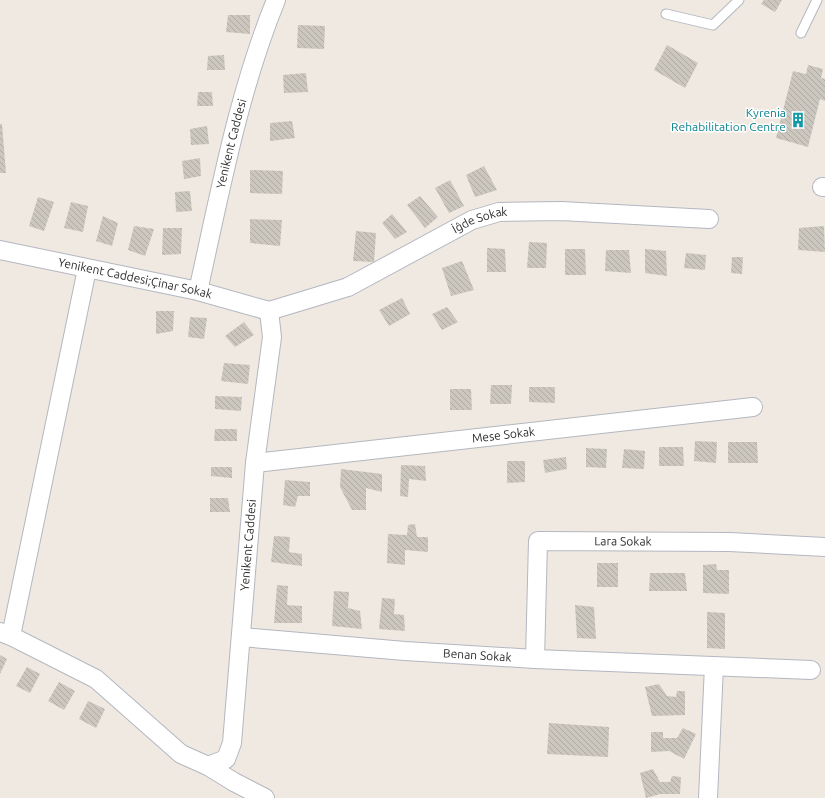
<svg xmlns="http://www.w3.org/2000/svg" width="825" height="798" font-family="Ubuntu,sans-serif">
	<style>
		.building { fill: url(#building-back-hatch) }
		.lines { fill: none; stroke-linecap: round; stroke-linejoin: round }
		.service-casing { stroke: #b4b7c1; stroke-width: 11 }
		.minor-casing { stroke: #b4b7c1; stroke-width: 20 }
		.service { stroke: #fff; stroke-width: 9 }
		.minor { stroke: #fff; stroke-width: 18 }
		.labels { text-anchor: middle; stroke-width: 3; stroke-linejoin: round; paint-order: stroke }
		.culture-label { font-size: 12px; fill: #0d838f; stroke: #fff; text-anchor: end }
		.street-label { font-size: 12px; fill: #2e2e2e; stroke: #fff }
	</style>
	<defs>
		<pattern id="building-back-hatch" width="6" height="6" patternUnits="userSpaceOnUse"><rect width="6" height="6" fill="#cbc7bf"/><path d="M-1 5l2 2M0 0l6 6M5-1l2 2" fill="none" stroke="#afaba4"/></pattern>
	</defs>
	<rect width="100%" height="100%" fill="#efe9e1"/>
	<path class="building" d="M764 0H782L775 12 761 4Z
		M228 15H250V34L226 32Z
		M298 25 325 26 324 49 297 48Z
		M667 45 698 63 685 88 654 70Z
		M224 55 225 70H207L208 56Z
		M808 65 823 69 821 78 825 79V101L820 99 808 147 776 138 793 71 806 74Z
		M306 73 308 92 284 93 283 75Z
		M198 92H212L213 106H197Z
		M292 121 295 138 270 141V123Z
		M0 124H2L6 173H0Z
		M207 126 209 144 191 145 190 129Z
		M200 158 201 176 184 179 182 161Z
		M484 166 497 190 475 197 466 175Z
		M250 170 283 171 282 194 250 193Z
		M450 180 464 206 449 213 435 188Z
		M190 191 192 211 176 212 175 192Z
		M420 196 438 217 425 228 407 205Z
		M38 197 54 202 44 231 29 226Z
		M71 202 88 206 83 232 64 228Z
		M392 214 407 232 395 239 382 223Z
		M103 216 118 223 112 246 96 241Z
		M250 219 282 220 280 246 250 243Z
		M134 226 154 229 145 256 128 250Z
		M824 226 825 252 798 250 799 228Z
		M163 228H182L181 254 162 255Z
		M356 231 376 233 374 262 353 261Z
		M529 242 547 243 546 268H527Z
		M487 248 505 249 506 272H487Z
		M565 249H585L586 275H565Z
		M645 249 666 251 667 276 645 273Z
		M606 250H629L631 273 605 271Z
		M686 253 706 255 705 270 684 268Z
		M732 257H743L742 274 731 273Z
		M462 261 474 290 451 296 442 268Z
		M402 298 410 314 389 326 379 310Z
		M447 307 458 322 442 330 432 314Z
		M156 311H174L173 331 156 334Z
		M190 317 207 318 204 339 188 337Z
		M244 322 254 335 235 347 225 336Z
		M224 363 250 365 248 384 221 381Z
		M491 385H512L511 404H490Z
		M529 387H555V403L529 402Z
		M450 389H471L472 410H450Z
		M215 396 242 397 241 411 215 409Z
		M215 429H237V441H214Z
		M695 441 717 442 716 463 694 461Z
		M728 442H757L758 463H728Z
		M659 447H683L684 466H659Z
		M586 448 607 449 606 468 586 467Z
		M624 449 645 451 644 469 622 468Z
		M566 457 567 469 545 473 543 460Z
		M507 461H525V482L507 483Z
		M401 465 425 466 426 481 409 479 408 497 400 496Z
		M211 467H232V478L211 476Z
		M341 469 382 474V492L366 488V510H352L340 487Z
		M285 480 310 482V496H298L295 507 283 505Z
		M210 498H228L230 512H210Z
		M415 524 417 537H428V552L405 550V565L387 563 388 534 407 535 408 525Z
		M274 536 290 537 289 552 302 554V566L271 562Z
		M597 563H618V587H597Z
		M716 564 717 570H729V594L703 593V565Z
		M650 573H685L687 591H649Z
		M277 585 288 586 287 605 302 606V623H274Z
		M334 591 349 592 348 608 360 611 362 629 332 626Z
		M382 598 395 599 394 614 404 615 405 631 379 629Z
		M575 605 594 607 596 639 577 638Z
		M707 612 725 613V649L707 648Z
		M0 655 7 659 0 674Z
		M27 667 40 674 30 693 16 686Z
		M59 682 75 691 64 710 48 701Z
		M659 684 667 696 676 697 677 691H685V715L652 716 645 687Z
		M88 701 105 709 96 728 79 719Z
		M549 723 609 727 608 757 547 754Z
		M683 728 696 734 684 759 669 751 651 752V732H663V738H677Z
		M653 769 660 782H670L672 776 681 777 680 794H660L646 798 640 773Z"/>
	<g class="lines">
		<g class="service-casing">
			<path id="service" d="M666 14 713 25 739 0
				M801 33 817 0"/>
		</g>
		<g class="minor-casing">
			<g id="minor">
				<path d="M822 187H825"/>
				<path id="s1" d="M0 250 198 291 269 311"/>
				<path id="s2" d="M198 291C220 193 238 93 276 0"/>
				<path id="s3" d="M269 311 348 287 472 220 499 212 561 211 709 219"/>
				<path id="s4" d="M255 463 753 407"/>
				<path d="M0 632 11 636 96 679 181 754 208 766 234 782 265 798"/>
				<path d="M11 636 87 269"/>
				<path id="s5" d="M241 637 405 651 535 659 811 670"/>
				<path id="s6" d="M535 659 538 541 729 542 825 547"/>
				<path id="s7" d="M208 766 226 759 232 743 255 463 272 337 269 311"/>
				<path d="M708 798 714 666"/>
			</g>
		</g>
		<use href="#service" class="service"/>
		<use href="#minor" class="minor"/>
	</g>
	<defs>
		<g id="building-bare" transform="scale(1.2)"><path d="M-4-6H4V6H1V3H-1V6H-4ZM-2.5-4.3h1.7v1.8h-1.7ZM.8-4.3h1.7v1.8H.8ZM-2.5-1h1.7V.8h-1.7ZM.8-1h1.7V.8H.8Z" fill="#0f9aa8" stroke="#fff" stroke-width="2.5" paint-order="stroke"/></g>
	</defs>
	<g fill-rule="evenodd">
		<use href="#building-bare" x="798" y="120"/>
	</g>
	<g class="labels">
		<g class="culture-label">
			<text x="786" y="117">Kyrenia<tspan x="786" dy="14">Rehabilitation Centre</tspan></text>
		</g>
		<g class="street-label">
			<text dy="4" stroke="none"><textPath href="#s2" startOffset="151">Yenikent Caddesi</textPath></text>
			<text dy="4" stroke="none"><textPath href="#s3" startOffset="231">İĝde Sokak</textPath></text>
			<text dy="4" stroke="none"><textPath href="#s1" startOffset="138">Yenikent Caddesi;Çinar Sokak</textPath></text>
			<text dy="4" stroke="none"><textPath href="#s4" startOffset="250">Mese Sokak</textPath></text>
			<text dy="4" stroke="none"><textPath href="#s6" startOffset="203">Lara Sokak</textPath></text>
			<text dy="4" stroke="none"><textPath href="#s7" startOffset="235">Yenikent Caddesi</textPath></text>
			<text dy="4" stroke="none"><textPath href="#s5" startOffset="237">Benan Sokak</textPath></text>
		</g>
	</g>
</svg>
